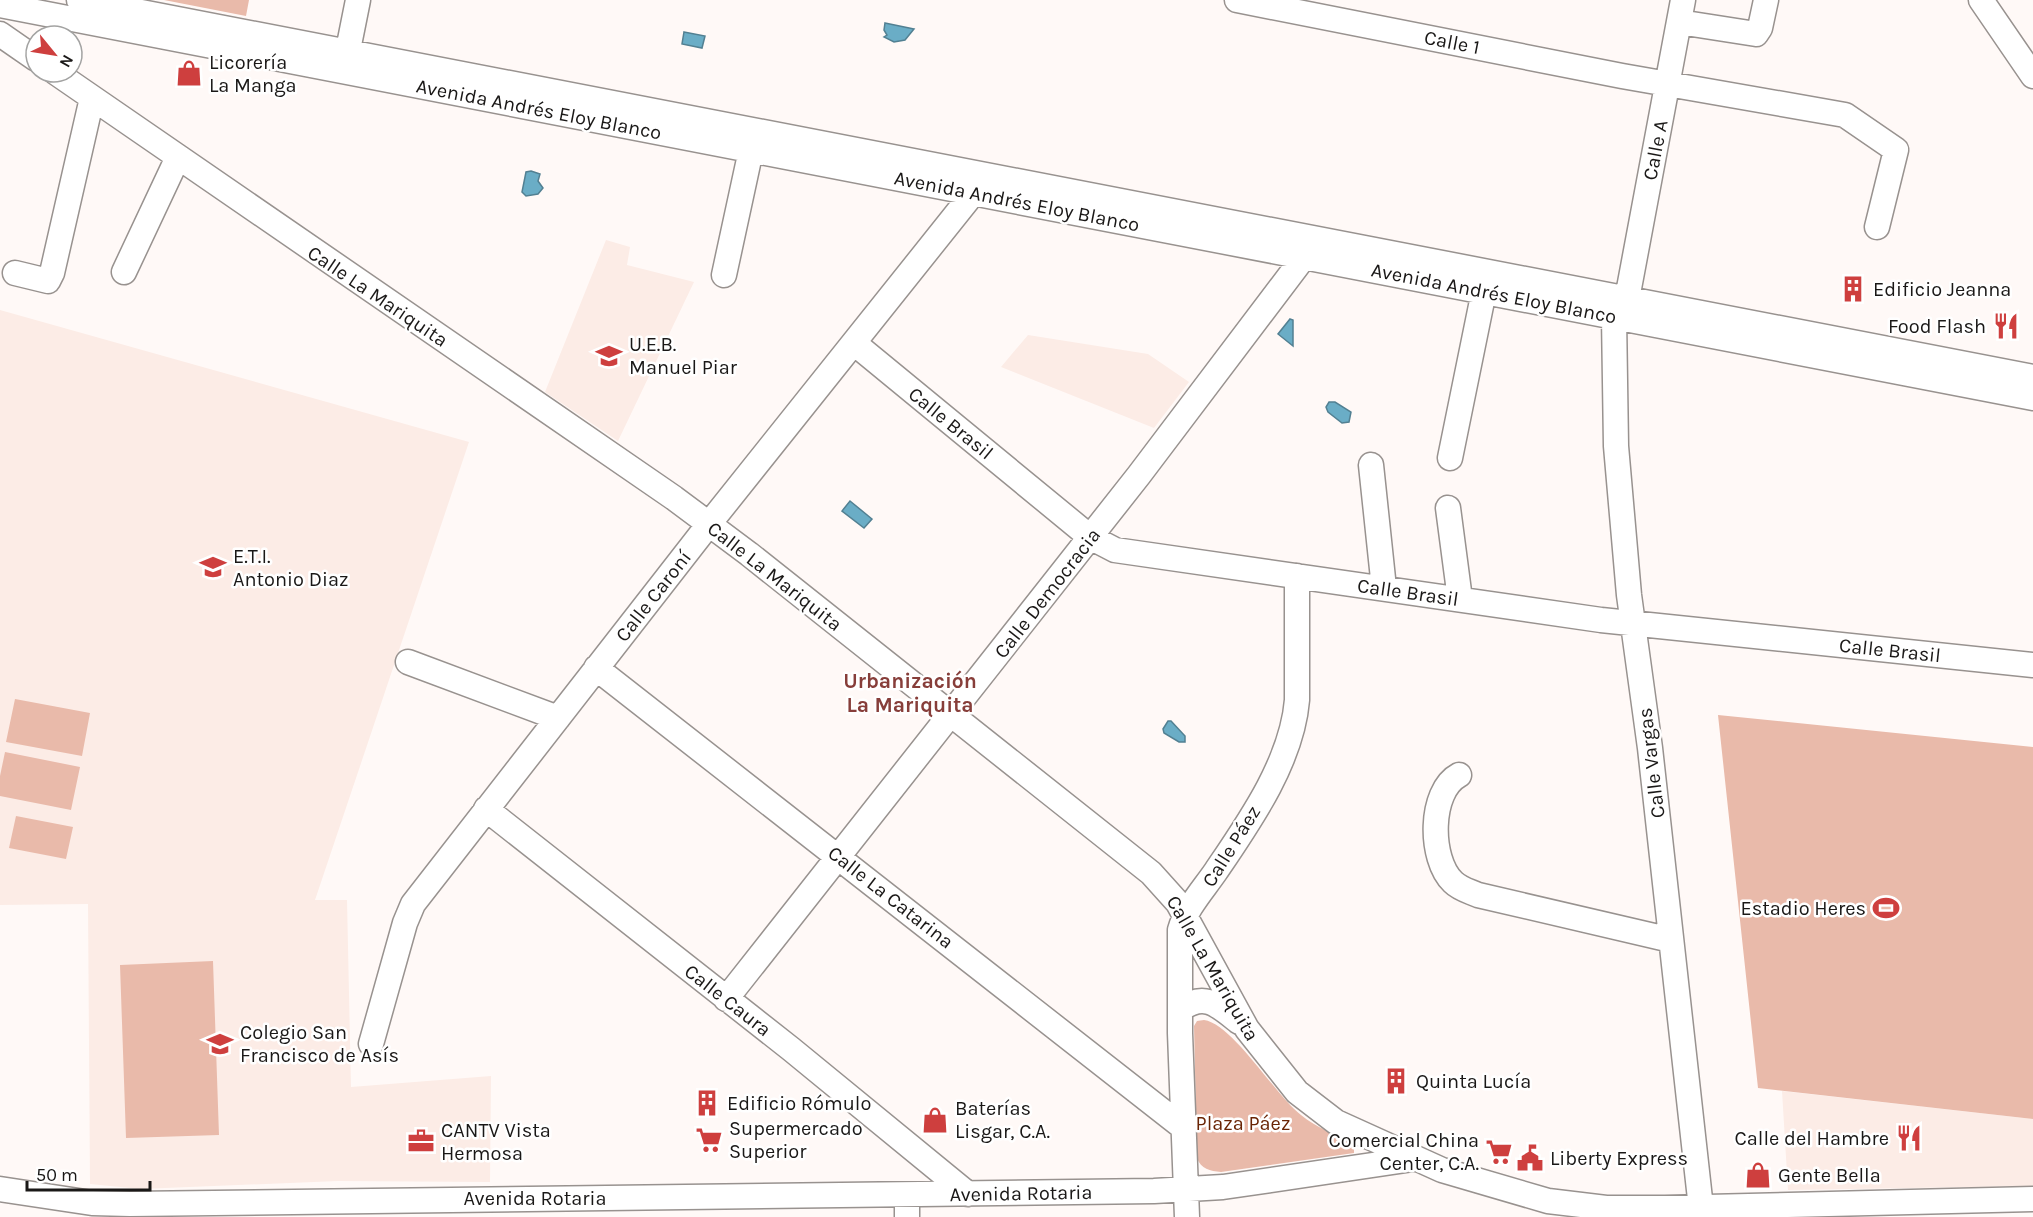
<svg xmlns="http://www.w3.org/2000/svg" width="2033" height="1217" font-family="Karla,sans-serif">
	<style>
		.built { fill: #fcece6 }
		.green { fill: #e9baaa }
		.water { fill: #6aadc6; stroke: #528092; stroke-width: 1.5 }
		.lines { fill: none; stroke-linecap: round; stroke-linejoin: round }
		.minor-casing { stroke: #98928f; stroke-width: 27 }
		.minor { stroke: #fff; stroke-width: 24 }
		.labels { text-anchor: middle; stroke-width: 5; stroke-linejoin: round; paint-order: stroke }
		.street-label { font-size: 20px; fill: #1a1817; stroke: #fff }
		.poi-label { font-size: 20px; fill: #1a1817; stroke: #fff; text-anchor: start }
		.park-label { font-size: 20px; fill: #692404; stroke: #fff }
		.neighbourhood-label { font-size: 21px; font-weight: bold; fill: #873e3a; stroke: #fff }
	</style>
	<rect width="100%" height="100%" fill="#fff9f7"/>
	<path class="built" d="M606 240 630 247 627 265 694 282 618 441 545 392Z
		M0 310 469 442 315 900H347L351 1087 491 1076 490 1182 338 1181 141 1189 90 1184 88 904 0 905Z
		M1028 335 1148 354 1189 382 1154 428 1001 367Z
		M1782 1091 2033 1119V1186L1788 1190Z"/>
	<path class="green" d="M164 0H249L246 16Z
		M15 699 90 713 82 756 6 742Z
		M1718 715 2033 747V1119L1758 1088Z
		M5 752 80 767 71 810 0 796V776Z
		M16 816 73 827 66 859 9 848Z
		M213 961 219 1135 126 1138 120 965Z
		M1204 1020C1233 1024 1274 1094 1301 1115 1316 1128 1336 1134 1354 1143V1153L1221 1172C1210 1171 1201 1169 1197 1158L1194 1026 1197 1021Z"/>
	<path class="water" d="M885 23 914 29 905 40 894 42 884 37 887 35 884 30Z
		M684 32 705 36 702 48 682 44Z
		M531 171 540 174 538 181 543 188 538 194 526 196 522 192 526 172Z
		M1290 319 1293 320V346L1278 334Z
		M1329 402H1335L1351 412 1349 422 1342 423 1328 412 1326 407Z
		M850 501 872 519 864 528 842 511Z
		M1168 721H1171L1185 736V742H1179L1164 733 1163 729Z"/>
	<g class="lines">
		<g class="minor-casing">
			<path id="minor" d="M79 0 2033 377
				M1237 0 1622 76 1845 115 1896 150 1877 227
				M1683 0 1627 299 1614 317 1616 446 1629 595 1650 748 1701 1208
				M1981 0 2033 76
				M0 5 2033 398
				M1679 22 1756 34 1760 28 1766 0
				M0 34 36 59
				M345 65 358 0
				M55 72 674 498 749 554 1151 873 1178 903 1247 1029 1297 1092 1336 1122 1442 1170 1548 1201 1606 1208H1665L2033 1199
				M124 272 178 157
				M15 273 48 281 52 273 92 98
				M724 275 751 150
				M854 343 1090 537 1115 550 1601 620 2033 665
				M1450 458 1484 291
				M1371 465 1384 588
				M1448 508 1460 599
				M408 662 558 718
				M596 668 1184 1128
				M1459 775C1429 791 1429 859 1453 882 1460 889 1469 891 1478 895L1671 940
				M486 809 791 1049 968 1194
				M726 999 1139 475 1313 245
				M1180 1010C1204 991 1218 1005 1239 1022
				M371 1044 405 923 413 904 709 524 982 182
				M0 1189 92 1203 130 1204 1154 1191 1223 1187 1413 1159
				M907 1195V1217
				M1187 1217 1180 1033V930C1186 908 1203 890 1216 871 1250 821 1292 761 1297 700V576"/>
		</g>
		<use href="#minor" class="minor"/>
	</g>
	<defs>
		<g id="shop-bare" transform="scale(2.07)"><path d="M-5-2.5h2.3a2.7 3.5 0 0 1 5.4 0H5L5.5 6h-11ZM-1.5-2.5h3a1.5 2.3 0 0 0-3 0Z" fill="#ce3f3e" stroke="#fff" stroke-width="2.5" paint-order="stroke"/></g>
		<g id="building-bare" transform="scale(2.07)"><path d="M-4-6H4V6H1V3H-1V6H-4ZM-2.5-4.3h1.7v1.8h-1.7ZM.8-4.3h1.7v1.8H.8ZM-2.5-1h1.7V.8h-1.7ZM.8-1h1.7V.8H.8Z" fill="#ce3f3e" stroke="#fff" stroke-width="2.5" paint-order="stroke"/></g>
		<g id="restaurant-bare" transform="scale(2.07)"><path d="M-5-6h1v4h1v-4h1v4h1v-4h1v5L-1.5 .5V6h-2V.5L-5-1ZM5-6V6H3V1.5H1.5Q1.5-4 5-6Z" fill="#ce3f3e" stroke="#fff" stroke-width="2.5" paint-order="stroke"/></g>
		<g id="school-bare" transform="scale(2.07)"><path d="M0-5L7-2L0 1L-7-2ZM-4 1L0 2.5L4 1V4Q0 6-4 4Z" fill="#ce3f3e" stroke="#fff" stroke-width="2.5" paint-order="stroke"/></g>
		<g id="university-bare" transform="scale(2.07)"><path d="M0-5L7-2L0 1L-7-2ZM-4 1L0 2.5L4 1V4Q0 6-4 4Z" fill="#ce3f3e" stroke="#fff" stroke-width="2.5" paint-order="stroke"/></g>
		<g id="stadium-bare" transform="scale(2.07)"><path d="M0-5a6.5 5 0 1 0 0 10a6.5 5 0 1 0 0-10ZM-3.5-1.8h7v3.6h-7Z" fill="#ce3f3e" stroke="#fff" stroke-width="2.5" paint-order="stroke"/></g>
		<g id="supermarket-bare" transform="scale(2.07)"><path d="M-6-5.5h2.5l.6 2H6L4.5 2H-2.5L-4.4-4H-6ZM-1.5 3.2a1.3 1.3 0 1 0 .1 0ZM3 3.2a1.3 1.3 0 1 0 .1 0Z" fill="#ce3f3e" stroke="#fff" stroke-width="2.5" paint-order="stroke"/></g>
		<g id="office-bare" transform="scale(2.07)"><path d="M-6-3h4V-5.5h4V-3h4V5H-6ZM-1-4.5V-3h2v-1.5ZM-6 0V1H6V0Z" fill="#ce3f3e" stroke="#fff" stroke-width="2.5" paint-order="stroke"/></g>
		<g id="civic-bare" transform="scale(2.07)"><path d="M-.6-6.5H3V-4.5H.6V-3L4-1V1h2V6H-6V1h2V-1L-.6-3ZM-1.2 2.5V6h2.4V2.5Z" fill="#ce3f3e" stroke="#fff" stroke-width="2.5" paint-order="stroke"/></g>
	</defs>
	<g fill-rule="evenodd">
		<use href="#shop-bare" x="189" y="73"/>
		<use href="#building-bare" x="1853" y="289"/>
		<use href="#restaurant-bare" x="2006" y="326"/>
		<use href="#school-bare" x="609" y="356"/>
		<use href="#university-bare" x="213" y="567"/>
		<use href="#stadium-bare" x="1886" y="908"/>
		<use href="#school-bare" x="220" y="1044"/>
		<use href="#building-bare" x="1396" y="1081"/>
		<use href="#building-bare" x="707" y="1103"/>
		<use href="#shop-bare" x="935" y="1120"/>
		<use href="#restaurant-bare" x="1909" y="1138"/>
		<use href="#supermarket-bare" x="709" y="1140"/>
		<use href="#office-bare" x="421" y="1141"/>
		<use href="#supermarket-bare" x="1499" y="1152"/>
		<use href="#civic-bare" x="1530" y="1158"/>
		<use href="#shop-bare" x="1758" y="1175"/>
	</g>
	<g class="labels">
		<g class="street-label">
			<text transform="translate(1452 42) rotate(11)" y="7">Calle 1</text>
			<text transform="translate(539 109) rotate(11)" y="7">Avenida Andrés Eloy Blanco</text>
			<text transform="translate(1655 150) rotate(-79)" y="7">Calle A</text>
			<text transform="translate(1017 201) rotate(11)" y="7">Avenida Andrés Eloy Blanco</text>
			<text transform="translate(1494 293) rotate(11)" y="7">Avenida Andrés Eloy Blanco</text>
			<text transform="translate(378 296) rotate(34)" y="7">Calle La Mariquita</text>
			<text transform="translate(951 423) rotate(39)" y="7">Calle Brasil</text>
			<text transform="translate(775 576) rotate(38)" y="7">Calle La Mariquita</text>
			<text transform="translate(1408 592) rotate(8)" y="7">Calle Brasil</text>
			<text transform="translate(1047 593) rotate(-52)" y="7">Calle Democracia</text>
			<text transform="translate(653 596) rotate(-52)" y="7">Calle Caroní</text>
			<text transform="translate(1890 650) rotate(6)" y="7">Calle Brasil</text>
			<text transform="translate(1651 763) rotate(-97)" y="7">Calle Vargas</text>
			<text transform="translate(1231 846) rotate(-58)" y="7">Calle Páez</text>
			<text transform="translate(891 897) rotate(38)" y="7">Calle La Catarina</text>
			<text transform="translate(1213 968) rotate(60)" y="7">Calle La Mariquita</text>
			<text transform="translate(728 1000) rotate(38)" y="7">Calle Caura</text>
			<text transform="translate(1021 1193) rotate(-1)" y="7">Avenida Rotaria</text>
			<text x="535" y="1205">Avenida Rotaria</text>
		</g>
		<g class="poi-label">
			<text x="209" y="69">Licorería<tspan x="209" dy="23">La Manga</tspan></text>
			<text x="1873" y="296">Edificio Jeanna</text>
			<text x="1986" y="333" text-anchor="end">Food Flash</text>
			<text x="629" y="351">U.E.B.<tspan x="629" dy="23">Manuel Piar</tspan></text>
			<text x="233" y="563">E.T.I.<tspan x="233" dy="23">Antonio Diaz</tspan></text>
			<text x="1866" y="915" text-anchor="end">Estadio Heres</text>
			<text x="240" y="1039">Colegio San<tspan x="240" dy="23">Francisco de Asís</tspan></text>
			<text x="1416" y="1088">Quinta Lucía</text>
			<text x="727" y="1110">Edificio Rómulo</text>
			<text x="955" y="1115">Baterías<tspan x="955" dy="23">Lisgar, C.A.</tspan></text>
			<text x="729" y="1135">Supermercado<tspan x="729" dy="23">Superior</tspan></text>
			<text x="441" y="1137">CANTV Vista<tspan x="441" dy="23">Hermosa</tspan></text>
			<text x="1889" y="1145" text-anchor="end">Calle del Hambre</text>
			<text x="1479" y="1147" text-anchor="end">Comercial China<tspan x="1479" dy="23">Center, C.A.</tspan></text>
			<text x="1550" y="1165">Liberty Express</text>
			<text x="1778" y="1182">Gente Bella</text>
		</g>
		<g class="park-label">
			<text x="1243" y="1130">Plaza Páez</text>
		</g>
		<g class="neighbourhood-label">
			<text x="910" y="688">Urbanización<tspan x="910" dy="24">La Mariquita</tspan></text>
		</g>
	</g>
	<g transform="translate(54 54) rotate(120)"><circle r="28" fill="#ffffff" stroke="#a3a3a2" stroke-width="1.5"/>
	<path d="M0-4.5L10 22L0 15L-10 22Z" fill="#ce3f3e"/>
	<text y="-9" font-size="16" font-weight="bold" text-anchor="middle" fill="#1a1817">N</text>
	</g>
	<path d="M27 1181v9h123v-9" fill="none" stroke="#1a1817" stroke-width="3"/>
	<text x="36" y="1181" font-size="18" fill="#1a1817" stroke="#ffffff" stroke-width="4.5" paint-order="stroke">50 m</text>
</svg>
